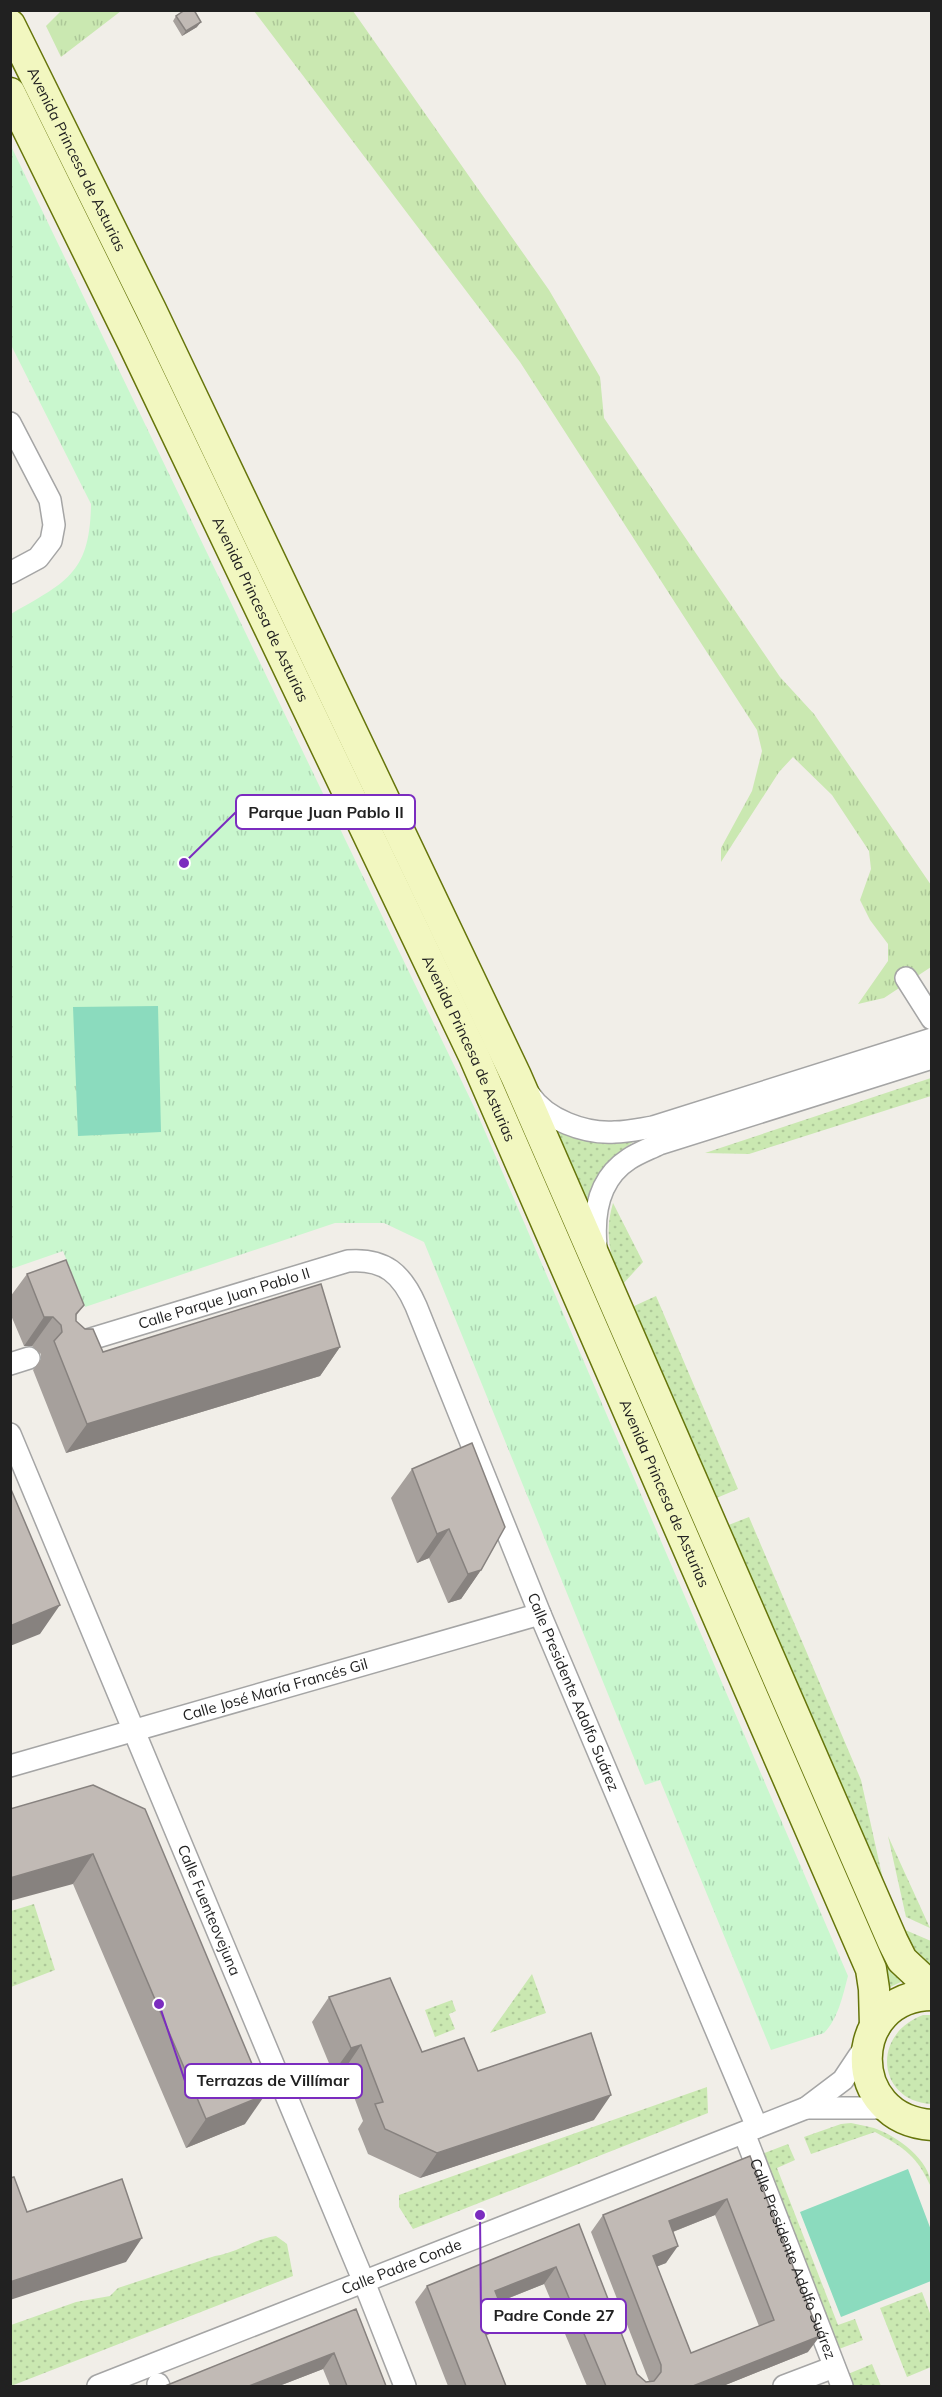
<svg xmlns="http://www.w3.org/2000/svg" width="942" height="2397" font-family="Mulish,sans-serif">
	<style>
		.grass { fill: url(#grass-tufts) }
		.park { fill: url(#park-tufts) }
		.garden { fill: url(#garden-dots) }
		.pitch { fill: #8bdbbe }
		.lines { fill: none; stroke-linecap: round; stroke-linejoin: round }
		.street-casing { stroke: #a5a5a5; stroke-width: 24 }
		.secondary-casing { stroke: #66750b; stroke-width: 33 }
		.street { stroke: #fff; stroke-width: 21 }
		.secondary { stroke: #f2f7c0; stroke-width: 30 }
		.wall { fill: #a6a09c; fill-rule: evenodd }
		.shaded-wall { fill: #87827f }
		.building { fill: #c1bab5; stroke: #87827f; stroke-width: 1.5; fill-rule: evenodd }
		.labels { text-anchor: middle; stroke-width: 6; stroke-linejoin: round; paint-order: stroke }
		.street-label { font-size: 15px; fill: #212121; stroke: #fff }
		.leader { fill: none; stroke: #7b2cbf; stroke-width: 2 }
		.callout-dot { fill: #7b2cbf; stroke: #fff; stroke-width: 2 }
		.callout { fill: #fff; stroke: #7b2cbf; stroke-width: 2 }
		.callout-label { font-size: 16px; text-anchor: middle; font-weight: bold; fill: #212121 }
	</style>
	<defs>
		<pattern id="grass-tufts" width="24" height="20" patternUnits="userSpaceOnUse" patternTransform="scale(1.5)"><rect width="24" height="20" fill="#cae8b1"/><path d="M3 7l-1-3M5 7V3M7 7l1-3M15 17l-1-3M17 17v-4M19 17l1-3" fill="none" stroke="#adc798"/></pattern>
		<pattern id="park-tufts" width="24" height="20" patternUnits="userSpaceOnUse" patternTransform="scale(1.5)"><rect width="24" height="20" fill="#c9f7ce"/><path d="M3 7l-1-3M5 7V3M7 7l1-3M15 17l-1-3M17 17v-4M19 17l1-3" fill="none" stroke="#acd3b1"/></pattern>
		<pattern id="garden-dots" width="8" height="8" patternUnits="userSpaceOnUse" patternTransform="scale(1.5)"><rect width="8" height="8" fill="#cae8b1"/><path d="M2 2h.1M6 6h.1" fill="none" stroke="#adc798" stroke-width="1.8" stroke-linecap="round"/></pattern>
	</defs>
	<rect width="100%" height="100%" fill="#f1eee8"/>
	<path class="grass" d="M62 10H121V11L61 57 46 26Z
		M254 11H353L549 290 600 377 604 418 780 677 814 714 931 885V967L884 998 858 1004 888 961V944L870 920 860 900 871 869 869 851 832 795 793 757 779 772 721 862V848L752 791 762 751 757 730 520 362Z"/>
	<path class="park" d="M10 144 477 1113 848 1976C843 1995 838 2019 824 2033L771 2050 660 1780 645 1785 424 1242 384 1223H335L85 1307 63 1251 11 1269V614C66 582 90 574 91 504L11 345Z"/>
	<path class="garden" d="M931 1078V1096L749 1154 705 1153Z
		M555 1126 607 1142H633C608 1159 597 1172 587 1201Z
		M613 1203 643 1262 622 1285C610 1257 604 1233 613 1203Z
		M656 1296 738 1489 714 1499 632 1307Z
		M749 1517 861 1780 888 1902 726 1526Z
		M888 1836 930 1928 906 1917Z
		M34 1904 55 1970 11 1987V1911Z
		M896 1926 931 1941V1969L916 1955Z
		M878 1940 890 1967 901 1982 886 1989 872 1942Z
		M532 1974 546 2013 490 2033Z
		M452 2000 456 2011 449 2014 455 2029 435 2037 425 2010Z
		M923 2015H931V2104C878 2101 870 2035 923 2015Z
		M707 2087 708 2113 413 2229 399 2207V2195Z
		M851 2123C859 2125 867 2126 874 2128 897 2136 932 2161 931 2187 917 2156 905 2148 875 2132L811 2154 804 2137 841 2124Z
		M788 2144 795 2160 777 2168 838 2325 855 2319 863 2340 839 2349 762 2154Z
		M276 2236 287 2244 293 2276 11 2386V2325L76 2302 110 2296 118 2288 215 2256C237 2253 254 2239 276 2236Z
		M922 2292 931 2316V2367L907 2377 880 2308Z
		M872 2364 881 2386H853L848 2374Z"/>
	<path class="pitch" d="M158 1006 161 1132 78 1136 73 1007Z
		M908 2169 931 2230V2281L841 2317 800 2212Z"/>
	<g class="lines">
		<g class="street-casing">
			<g id="street">
				<path d="M10 423 50 500 54 525 51 541 38 558 10 573"/>
				<path d="M906 978 932 1019"/>
				<path d="M529 1094C546 1120 585 1134 615 1132 628 1132 640 1129 653 1127L932 1039"/>
				<path d="M596 1246C593 1213 598 1179 629 1159 638 1153 649 1149 659 1144L932 1058"/>
				<path id="s1" d="M71 1345 348 1261C385 1258 402 1274 416 1306L540 1614 757 2127"/>
				<path d="M10 1364 29 1358"/>
				<path id="s2" d="M10 1434 364 2282 405 2386"/>
				<path id="s3" d="M10 1766 540 1614"/>
				<path d="M806 2108H886"/>
				<path id="s4" d="M744 2133 842 2386"/>
				<path d="M158 2384 159 2386"/>
				<path id="s5" d="M98 2386 806 2108 843 2080 867 2044"/>
				<path d="M784 2386 834 2367"/>
			</g>
		</g>
		<g class="secondary-casing">
			<g id="secondary">
				<path id="s6" d="M10 25 151 310 516 1076 893 1942 902 1960 932 1988"/>
				<path id="s7" d="M10 93 132 341 474 1056 871 1969 874 1989 875 2026"/>
				<path d="M932 1995C846 1996 844 2120 932 2125"/>
			</g>
		</g>
		<use href="#street" class="street"/>
		<use href="#secondary" class="secondary"/>
	</g>
	<path class="wall" d="M176 16 197 27 182 36 173 21Z
		M27 1274 84 1305 76 1316V1321L103 1352 340 1347 320 1376 66 1453 33 1370 41 1359V1354L32 1346H24L10 1313V1297Z
		M412 1469 481 1570 461 1599 448 1603 429 1558 417 1563 391 1498Z
		M93 1785 245 2124 186 2148 73 1884Z
		M329 1997 422 2052 478 2071 594 2120 420 2178 368 2154 358 2129 363 2121 344 2070 333 2073 312 2022Z
		M750 2156 808 2352 723 2386H587L544 2284 499 2302 493 2332 486 2336 506 2386H448L415 2302 427 2286 579 2224 637 2374 646 2382 649 2381 591 2232 603 2215ZM715 2215 759 2326 691 2353 657 2266 666 2263 673 2232Z
		M356 2309 386 2386H330L323 2369 279 2386H165Z"/>
	<path class="shaded-wall" d="M201 22 197 27 182 36 186 31Z
		M44 1317H53L32 1346H24Z
		M340 1347 320 1376 66 1453 87 1424Z
		M449 1529 429 1558 417 1563 437 1534Z
		M481 1570 461 1599 448 1603 468 1574Z
		M60 1605 40 1634 10 1646V1626Z
		M93 1854 73 1884 10 1901V1878Z
		M361 2045 344 2070 333 2073 351 2048Z
		M265 2095 245 2124 186 2148 206 2119Z
		M611 2095 594 2120 420 2178 437 2153Z
		M727 2199 715 2215 657 2238 669 2221Z
		M142 2238 126 2262 10 2300V2282Z
		M678 2246 666 2263 641 2273 653 2256Z
		M556 2267 544 2284 483 2308 495 2291Z
		M505 2316 493 2332 470 2342 482 2325Z
		M820 2336 808 2352 723 2386H693Z
		M334 2353 323 2369 279 2386H249Z"/>
	<path class="building" d="M185 10H194L201 22 186 31 176 16Z
		M66 1260 84 1305 76 1314V1321L85 1329H93L103 1352 321 1284 340 1347 87 1424 54 1341 62 1332 61 1325 53 1317H44L27 1274Z
		M472 1443 505 1527 481 1570 468 1574 449 1529 437 1534 412 1469Z
		M10 1487 60 1605 10 1626Z
		M93 1785 145 1809 265 2095 206 2119 93 1854 10 1878V1809Z
		M390 1978 422 2052 464 2038 478 2071 591 2033 611 2095 437 2153 385 2129 375 2104 383 2102 361 2045 351 2048 329 1997Z
		M750 2156 820 2336 693 2386H606L556 2267 495 2291 505 2316 482 2325 506 2386H466L427 2286 579 2224 637 2374 646 2382 654 2381 661 2372V2365L603 2215ZM727 2199 774 2320 691 2353 653 2256 678 2246 669 2221Z
		M14 2177 27 2212 122 2179 142 2238 10 2282V2178Z
		M356 2309 386 2386H347L334 2353 249 2386H165Z"/>
	<g class="labels">
		<g class="street-label">
			<text dy="5" stroke="none"><textPath href="#s6" startOffset="150">Avenida Princesa de Asturias</textPath></text>
			<text dy="5" stroke="none"><textPath href="#s7" startOffset="574">Avenida Princesa de Asturias</textPath></text>
			<text dy="5" stroke="none"><textPath href="#s7" startOffset="1060">Avenida Princesa de Asturias</textPath></text>
			<text dy="5" stroke="none"><textPath href="#s1" startOffset="160">Calle Parque Juan Pablo II</textPath></text>
			<text dy="5" stroke="none"><textPath href="#s7" startOffset="1546">Avenida Princesa de Asturias</textPath></text>
			<text dy="5" stroke="none"><textPath href="#s3" startOffset="276">Calle José María Francés Gil</textPath></text>
			<text dy="5" stroke="none"><textPath href="#s1" startOffset="795">Calle Presidente Adolfo Suárez</textPath></text>
			<text dy="5" stroke="none"><textPath href="#s2" startOffset="516">Calle Fuenteovejuna</textPath></text>
			<text dy="5" stroke="none"><textPath href="#s4" startOffset="135">Calle Presidente Adolfo Suárez</textPath></text>
			<text dy="5" stroke="none"><textPath href="#s5" startOffset="326">Calle Padre Conde</textPath></text>
		</g>
	</g>
	<path class="leader" d="M184 863L236 812M159 2004L185 2081M480 2215L481 2316"/>
	<g class="callout-dot">
		<circle cx="184" cy="863" r="6"/>
		<circle cx="159" cy="2004" r="6"/>
		<circle cx="480" cy="2215" r="6"/>
	</g>
	<g class="callout">
		<rect x="236" y="795" width="179" height="34" rx="6"/>
		<rect x="185" y="2064" width="177" height="34" rx="6"/>
		<rect x="481" y="2299" width="145" height="34" rx="6"/>
	</g>
	<g class="callout-label">
		<text x="326" y="818">Parque Juan Pablo II</text>
		<text x="273" y="2086">Terrazas de Villímar</text>
		<text x="554" y="2321">Padre Conde 27</text>
	</g>
	<rect width="942" height="2397" fill="none" stroke="#212121" stroke-width="24"/>
</svg>
